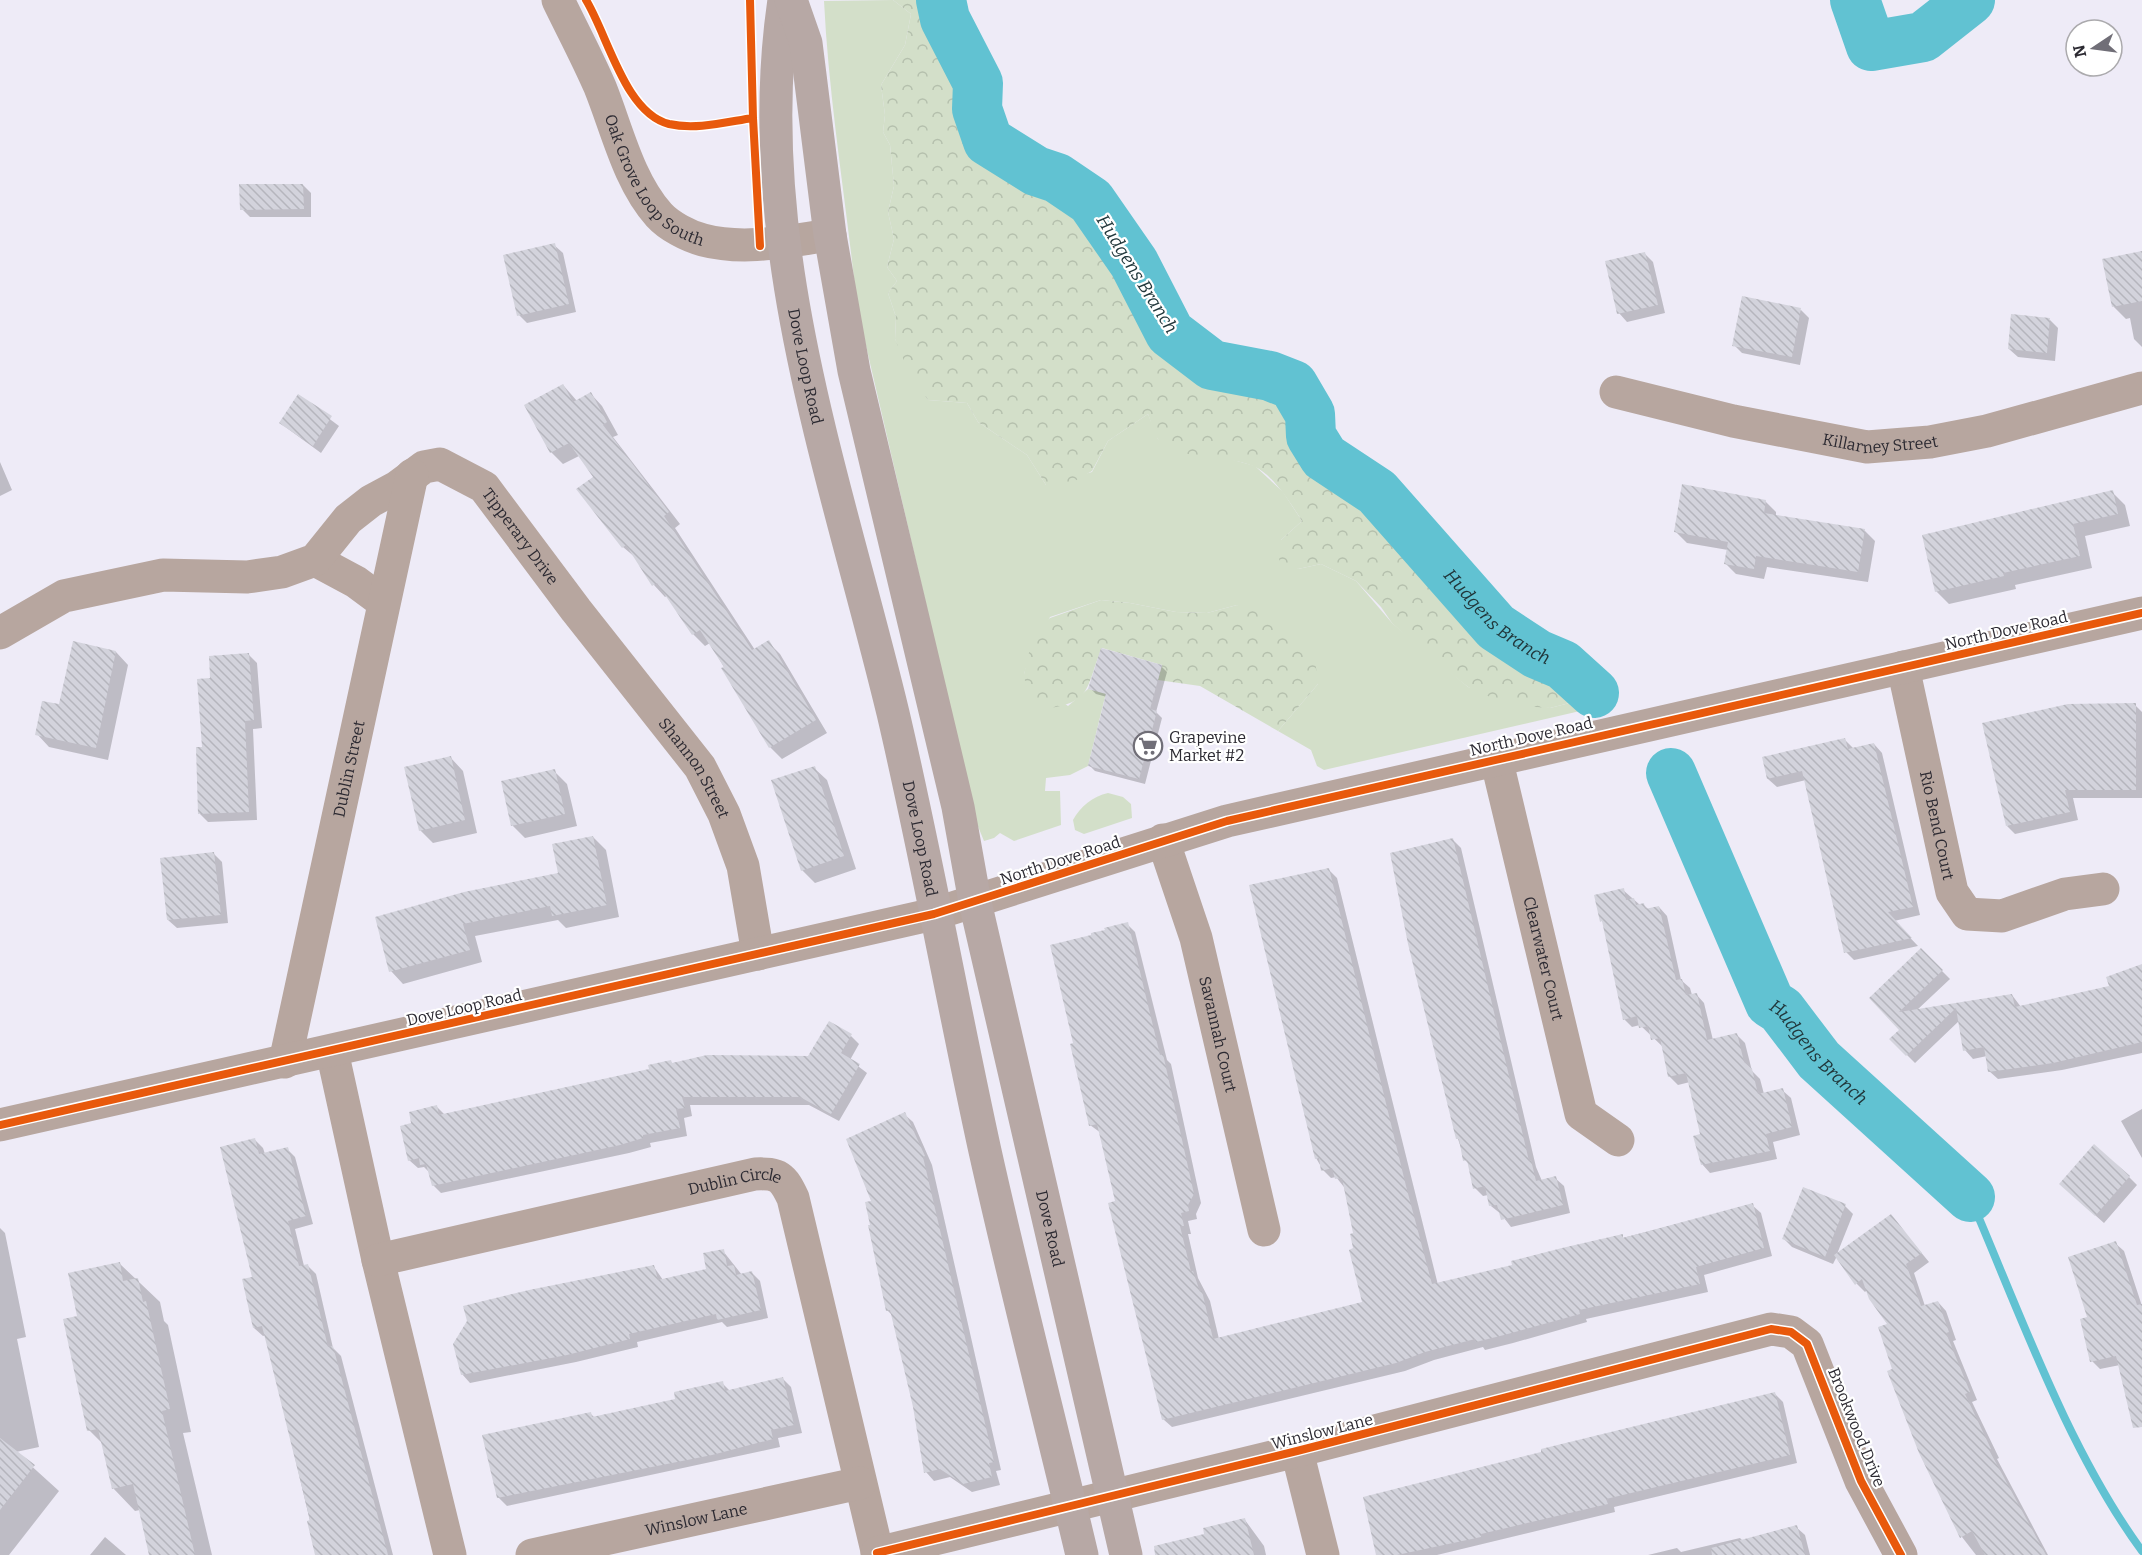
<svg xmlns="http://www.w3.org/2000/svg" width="2142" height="1555" font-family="Bitter,serif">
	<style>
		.green { fill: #d3dfc9 }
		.forest { fill: url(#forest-crowns) }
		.shadow { fill: #0003 }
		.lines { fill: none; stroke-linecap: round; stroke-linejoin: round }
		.stream { stroke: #61c2d2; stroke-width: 8 }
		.river { stroke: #61c2d2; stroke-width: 50 }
		.building { fill: url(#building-back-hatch) }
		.minor { stroke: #b7a69f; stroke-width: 33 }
		.major { stroke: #b7a8a5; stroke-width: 33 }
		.cycleway-casing { stroke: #fff; stroke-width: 11 }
		.cycleway { stroke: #e8590c; stroke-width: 8 }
		.labels { text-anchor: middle; stroke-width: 4.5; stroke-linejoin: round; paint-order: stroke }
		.street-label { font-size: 16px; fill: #2c2a32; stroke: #fff }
		.poi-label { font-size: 16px; fill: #2c2a32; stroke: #fff; text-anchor: start }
		.water-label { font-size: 18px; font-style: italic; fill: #21373b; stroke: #fff }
	</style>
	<defs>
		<pattern id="forest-crowns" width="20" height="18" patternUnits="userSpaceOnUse" patternTransform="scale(1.5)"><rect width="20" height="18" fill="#d3dfc9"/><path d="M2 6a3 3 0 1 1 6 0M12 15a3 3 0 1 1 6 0" fill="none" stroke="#b5c0ad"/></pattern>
		<pattern id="building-back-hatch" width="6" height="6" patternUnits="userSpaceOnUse" patternTransform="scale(1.5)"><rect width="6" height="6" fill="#d3d3dc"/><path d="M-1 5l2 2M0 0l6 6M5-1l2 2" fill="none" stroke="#b5b5bd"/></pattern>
	</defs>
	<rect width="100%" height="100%" fill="#eeebf7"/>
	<path class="green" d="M893 0 911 14 905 45 881 85 885 115 883 132 890 145 894 186 888 212 894 239 887 267 897 281 888 293 896 317 895 339 928 400 967 403 978 422 1027 455 1046 485 1092 472 1108 441 1148 414 1158 439 1255 466 1283 492 1302 521 1281 540 1298 569 1321 564 1356 581 1392 623 1468 687 1550 708 1597 696 1606 705 1324 770 1317 766 1311 750 1278 731 1318 684 1237 605 1207 613 1176 612 1130 603 1101 600 1050 617 1030 655 1024 674 1068 706 1088 689 1106 693 1088 766 1070 775 1046 778 1045 791H1060L1061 825 1014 841 1000 833 994 838 984 841 977 824 857 307C847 205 829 104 824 1Z
		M1108 793 1123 797 1131 804 1132 818 1084 834 1075 830 1073 820C1080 807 1093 796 1108 793Z"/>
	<path class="forest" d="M893 0H941L945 19 978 83 977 109 988 141 1036 171 1057 178 1091 201 1134 263 1170 333 1212 365 1270 376 1293 385 1310 414 1311 436 1324 457 1377 492 1496 627 1537 654 1563 665 1597 696 1550 708 1508 705 1468 687 1426 654 1392 623 1381 607 1356 581 1321 564 1298 569 1279 561 1281 540 1302 521C1291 504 1272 473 1253 466 1224 454 1182 462 1159 440 1153 434 1151 421 1148 414L1108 441 1092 471 1066 486 1046 485 1027 455 978 422 967 403 928 400 908 370 895 339 896 317 888 293 897 281 887 267 894 239 888 212 894 186 890 145 883 132 885 115 881 85 905 45 911 14Z
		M1101 600 1130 603 1176 612 1207 613 1237 605 1263 613 1289 628 1315 659 1318 684 1278 731 1200 686 1158 680 1162 665 1102 648C1085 687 1094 703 1043 709L1027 695 1024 674 1034 631 1050 618Z"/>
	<path class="shadow" d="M303 185 311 193V217H250L242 209Z
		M554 245 563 253 576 312 527 323 519 315Z
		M2142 253V347L2134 339 2130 318 2126 319 2113 306Z
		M1645 254 1653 262 1665 313 1627 322 1619 313Z
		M1801 310 1809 318 1800 365 1742 353 1734 345Z
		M2050 320 2058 328 2055 361 2018 357 2009 349Z
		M563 385 577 401 591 394 602 406 618 435 613 437 680 524 675 528 755 650 768 642 780 654 827 733 782 759 770 747 710 643 705 646 693 634 668 595 665 597 654 585 636 558 623 547 595 477 579 456 563 464 551 452 526 406Z
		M299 396 339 426 321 453 280 423Z
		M0 462 12 490 0 496Z
		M2112 492 2125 505 2130 526 2085 536 2092 568 2015 585 2016 589 1949 604 1936 591Z
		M1765 501 1776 512V516L1864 530 1875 541 1868 582 1767 567 1764 579 1736 574 1725 563 1728 550 1687 543 1676 532Z
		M74 643 116 652 128 665 108 760 49 747 37 734 60 706Z
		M249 655 257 663 262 728 253 729 257 820 208 822 200 814 203 748 212 679Z
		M1161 666 1167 672 1156 712 1162 718 1145 784 1095 771 1089 765 1107 697 1096 694 1090 688Z
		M2135 705 2142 712V798H2073L2078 820 2015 834 2007 826Z
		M1845 740 1853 748 1874 744 1882 753 1920 915 1894 921 1918 946 1854 960 1846 952 1806 780 1777 787 1768 779 1764 758Z
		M451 758 463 771 477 833 433 843 420 830Z
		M814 768 827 780 856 869 815 883 802 870Z
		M554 771 567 784 577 826 525 838 512 825Z
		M593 837 606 850 619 917 566 928 558 920 475 936 482 962 403 984 391 971 377 918 560 874Z
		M1453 840 1461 848 1536 1167 1542 1181 1555 1178 1564 1186 1570 1213 1511 1227 1501 1214 1491 1206 1488 1195 1483 1196 1475 1188 1470 1165 1465 1160 1458 1139Z
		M214 854 222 862 228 923 177 928 168 920Z
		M1328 869 1337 878 1438 1285 1752 1205 1761 1213 1772 1256 1704 1275 1708 1292 1586 1319 1587 1322 1513 1343 1485 1350 1483 1347 1434 1360 1405 1371 1172 1427 1163 1419 1101 1133 1090 1125 1075 1044 1093 937 1127 924 1135 932 1167 1060 1171 1064 1201 1203 1196 1214 1197 1219 1188 1221 1191 1234H1188L1198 1278 1210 1301 1219 1339 1364 1303 1355 1249V1235L1344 1187 1336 1177 1331 1178 1323 1170 1316 1158Z
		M1623 890 1640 905 1643 904 1649 910 1659 907 1667 916 1681 980 1690 988 1692 995 1696 994 1704 1003 1713 1040 1737 1035 1745 1043 1752 1071 1760 1079 1764 1094 1782 1090 1791 1098 1800 1135 1773 1142 1777 1159 1710 1173 1702 1164V1135L1690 1082 1678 1085 1669 1076 1663 1047 1640 1025 1632 1027 1624 1019 1605 924 1602 921Z
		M1921 950 1950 979 1917 1010 2012 995 2021 1007 2111 987 2142 968V1053L2062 1070 1998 1079 1989 1071 1987 1056 1973 1059 1965 1050 1960 1020 1915 1063 1891 1039 1901 1030 1871 998Z
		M851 1036 859 1044 850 1060 867 1073 839 1121 809 1105H690L692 1116 684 1118 687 1136 650 1143 651 1147 629 1153 441 1193 433 1185 430 1173 424 1167 418 1168 409 1160 413 1124 437 1107 445 1115 651 1070 670 1061 673 1064 809 1058Z
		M2142 1109V1158L2121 1121Z
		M904 1114 913 1122 932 1165 1001 1470 996 1471 1000 1485 972 1492 950 1477 934 1481 926 1472 914 1407 893 1316 887 1310 872 1226 873 1202Z
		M255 1140 263 1148 265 1154 287 1149 295 1157 313 1224 295 1229 304 1266H308L316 1274 333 1348 341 1356 393 1555H318L266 1335 263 1336 254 1328Z
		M2129 1177 2137 1185 2104 1223 2069 1192Z
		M1845 1206 1853 1214 1837 1254 1891 1216 1929 1262 1914 1273 1925 1306 1938 1302 1946 1311 1956 1340 1953 1341 1977 1400 1972 1402 1999 1458 1997 1459 2048 1555H1976L1962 1537 1894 1369 1890 1324 1867 1290 1865 1292 1857 1284 1837 1256 1833 1264 1792 1247 1784 1239Z
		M0 1228 5 1233 26 1337 17 1339 39 1447 16 1452 59 1491 9 1555H0Z
		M2115 1243 2124 1251 2142 1306V1421L2120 1365 2100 1369 2092 1361 2089 1318Z
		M723 1251 742 1275 752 1273 760 1281 768 1318 727 1327 722 1322 637 1342 638 1347 576 1362 470 1383 462 1374 654 1267 663 1280 708 1270Z
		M120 1264 160 1302 164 1321 168 1325 191 1432 183 1433 212 1555H151L140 1510 135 1511 113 1488 103 1444 89 1430 78 1317Z
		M783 1379 791 1387 802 1433 778 1438 780 1447 507 1506 498 1497 590 1413 595 1418 677 1401 722 1383 730 1391Z
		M1775 1394 1783 1402 1797 1463 1614 1507 1615 1512 1437 1555H1378Z
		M1245 1520 1264 1546 1266 1555H1191L1206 1535Z
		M1796 1527 1805 1535 1810 1555H1648L1677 1548 1681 1552 1740 1538 1743 1541Z
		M105 1537 126 1555H90Z"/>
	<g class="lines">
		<path class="stream" d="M1970 1197C2020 1313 2068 1450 2142 1551"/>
		<g class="river">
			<path id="s1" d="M941 0 945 19 978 83 977 109 988 141 1036 171 1057 178 1091 201 1134 263 1170 333 1212 365 1270 376 1293 385 1310 414 1311 436 1324 457 1377 492 1496 627 1537 654 1563 665 1594 693"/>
			<path d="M1855 0 1871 46 1923 37 1970 0"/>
			<path id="s2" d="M1671 773 1770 1003 1781 1010 1819 1060 1970 1197"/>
		</g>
	</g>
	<path class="building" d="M239 184H303L304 209 240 210Z
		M555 243 569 304 517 316 503 255Z
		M2142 251V301L2112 307 2102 259Z
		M1645 252 1658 305 1617 314 1605 261Z
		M1742 296 1801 308 1792 357 1732 346Z
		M2011 314 2050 318 2047 353 2008 349Z
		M563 384 573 402 591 392 607 422 603 425 669 512 664 516 752 650 769 640 816 720 769 748 721 668 724 667 700 630 692 635 657 583 652 586 626 545 622 548 576 489 593 477 569 443 550 453 524 405Z
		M298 394 332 416 313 446 279 423Z
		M1682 484 1766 500 1764 513 1865 529 1858 572 1756 556 1754 569 1724 564 1728 542 1674 532Z
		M2113 490 2118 514 2073 524 2080 556 2003 573 2004 576 1935 592 1922 535Z
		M73 641 116 651 96 748 35 735 42 701 59 704Z
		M1101 648 1162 665 1150 709 1157 711 1139 779 1088 766 1106 694 1088 689Z
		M249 653 254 720 245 721 249 812 198 814 196 747H202L197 679 210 678 209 656Z
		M2136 703V790H2065L2070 812 2006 826 1982 723 2068 704Z
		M1845 738 1848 749 1874 743 1913 907 1888 912 1912 938 1844 953 1802 771 1767 779 1762 757Z
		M451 756 465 820 419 831 404 767Z
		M815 766 844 856 801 871 771 780Z
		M555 769 565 814 511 826 501 781Z
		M593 836 607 905 552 916 550 906 463 924 470 950 389 972 375 917 464 892 558 873 552 844Z
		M1453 838 1529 1161 1531 1160 1536 1181 1556 1176 1563 1205 1501 1220 1497 1205 1489 1206 1485 1186 1473 1189 1467 1160 1463 1161 1459 1139H1456L1408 944 1390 853Z
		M214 852 221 915 167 920 160 858Z
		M1329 868 1406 1186 1432 1284 1512 1265 1511 1261 1562 1248 1623 1234V1238L1753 1203 1764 1248 1696 1267 1700 1284 1579 1310 1580 1314 1504 1335 1476 1342 1475 1339 1425 1352 1396 1363 1162 1420 1108 1203 1115 1201 1097 1124 1089 1126 1070 1044 1073 1043 1050 945 1091 935V933L1105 930 1104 928 1128 922 1160 1055 1163 1054 1194 1194 1188 1205 1189 1211 1181 1213 1184 1226H1180L1191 1272 1193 1271 1200 1292 1202 1291 1213 1339 1362 1302 1349 1250 1353 1248 1350 1234 1353 1233 1342 1178 1335 1179 1332 1168 1321 1171 1319 1158 1315 1159 1249 885Z
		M1624 888 1626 900 1634 898 1636 905 1644 903 1645 909 1659 906 1676 980 1682 979 1686 995 1697 993 1707 1040 1737 1033 1744 1062 1752 1069 1758 1094 1783 1088 1792 1127 1766 1134 1770 1151 1701 1165 1693 1136 1700 1134 1686 1073 1668 1077 1660 1038 1651 1040 1648 1026 1639 1028 1637 1016 1623 1020 1602 921 1600 922 1594 895Z
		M1921 948 1943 970 1899 1012 2012 994 2015 1007 2109 986 2106 977 2142 964V1042L2053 1063 1988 1072 1984 1047 1963 1051 1956 1008 1906 1056 1889 1039 1899 1030 1869 998Z
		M829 1021 852 1034 841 1053 860 1064 831 1114 800 1097H682L685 1108 676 1109 680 1128 643 1135V1138L620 1145 432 1186 426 1164 420 1165 419 1158 408 1161 400 1126 411 1123 409 1112 437 1105 439 1115 443 1114 649 1069 648 1065 671 1060 672 1063 707 1055 808 1056Z
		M905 1112 925 1156 923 1157 994 1462 989 1463 992 1477 963 1484 940 1469 924 1473 913 1407 890 1310 886 1311 868 1225H870L865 1202 871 1201 846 1139Z
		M255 1138 259 1154 288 1147 306 1216 288 1221 299 1266 308 1264 328 1347 333 1346 388 1555H315L307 1521 310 1520 262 1326 253 1328 242 1279 252 1277 220 1147Z
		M2094 1144 2130 1176 2095 1216 2059 1184Z
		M1803 1187 1846 1204 1825 1257 1782 1239Z
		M1891 1214 1922 1253 1906 1264 1921 1306 1938 1301 1949 1332 1946 1333 1970 1392 1965 1394 1991 1449 1989 1450 2046 1555H1985L1972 1531 1960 1538 1919 1453 1887 1371 1892 1369 1878 1327 1887 1324 1869 1299 1862 1279 1855 1285 1834 1255Z
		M2116 1241 2137 1305 2142 1304V1427L2133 1428 2116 1356 2090 1362 2080 1319 2087 1317 2068 1257Z
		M724 1249 727 1266 734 1265 736 1275 752 1271 761 1310 717 1320 716 1314 629 1334 630 1339 567 1355 461 1375 453 1344 467 1321 463 1306 529 1290 654 1265 658 1280 706 1269 703 1253Z
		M120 1262 123 1281 138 1278 143 1302 146 1301 170 1409 162 1411 195 1555H149L133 1484 112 1489 98 1429 87 1431 63 1319 77 1316 68 1273Z
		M783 1377 794 1425 771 1430 773 1439 712 1455 497 1498 482 1435 591 1412 592 1417 675 1399 674 1392 723 1381 725 1391Z
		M1775 1392 1790 1455 1606 1499 1608 1504 1481 1534V1537L1397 1555H1376L1363 1497 1541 1452V1449Z
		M0 1438 35 1465 0 1510Z
		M1245 1518 1254 1555H1155L1154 1546 1204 1534 1203 1528Z
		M1797 1525 1805 1555H1712L1711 1548Z"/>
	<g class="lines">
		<g class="minor">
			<path id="s3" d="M558 0C572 29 587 57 600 87 617 129 628 180 659 215 669 226 688 236 703 240 745 251 788 241 830 235"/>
			<path id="s4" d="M1616 392 1733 421 1867 447 1930 442 1987 431 2142 388"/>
			<path d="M315 560 356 582 383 602"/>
			<path id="s5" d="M0 633 64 596 163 575 247 577 282 572 315 560 348 519 371 501 397 487 424 467 440 464 484 487 576 610 700 767 724 814 743 866 758 954"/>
			<path id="s6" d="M1903 667 1952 892 1967 914 2002 916 2065 894 2103 889"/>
			<path id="s7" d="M1496 758 1581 1114 1618 1140"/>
			<path id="s8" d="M1163 840 1196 938 1264 1230"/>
			<path d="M332 1051 378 1260 450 1555"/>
			<path id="s9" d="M285 1062 412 475"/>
			<path d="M0 1125 934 914 1227 821 2142 613"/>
			<path id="s10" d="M378 1260 755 1174C779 1173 783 1177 793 1198L878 1555"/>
			<path d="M1297 1451 1323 1555"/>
			<path d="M877 1553 1297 1451 1771 1329 1791 1332 1807 1344 1861 1481 1901 1555"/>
			<path id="s11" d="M532 1555 860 1483"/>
		</g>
		<g class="major">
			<path id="s12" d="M784 0C748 243 837 480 893 713 927 858 953 1005 985 1151 1015 1286 1050 1420 1082 1555"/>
			<path id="s13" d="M791 0 806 43 830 235 854 371 958 807 975 902 1126 1555"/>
		</g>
		<g class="cycleway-casing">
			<path id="cycleway" d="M586 0C608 36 625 113 669 124 696 130 726 122 753 118
				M750 0 753 118 760 246
				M0 1125 934 914 1227 821 2142 613
				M877 1553 1297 1451 1771 1329 1791 1332 1807 1344 1861 1481 1901 1555"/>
		</g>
		<use href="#cycleway" class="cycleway"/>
	</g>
	<defs>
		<g id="supermarket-ring" transform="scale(1.5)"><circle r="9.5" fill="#fff" stroke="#706e77" stroke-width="1.5"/><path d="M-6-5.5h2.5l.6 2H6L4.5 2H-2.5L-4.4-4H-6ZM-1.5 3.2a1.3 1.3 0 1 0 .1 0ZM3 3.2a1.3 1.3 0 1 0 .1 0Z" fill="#706e77"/></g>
	</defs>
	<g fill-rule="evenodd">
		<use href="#supermarket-ring" x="1148" y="746"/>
	</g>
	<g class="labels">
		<g class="street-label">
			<text dy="6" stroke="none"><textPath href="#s3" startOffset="208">Oak Grove Loop South</textPath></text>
			<text dy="6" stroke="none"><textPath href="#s12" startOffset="369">Dove Loop Road</textPath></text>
			<text dy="6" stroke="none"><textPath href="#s4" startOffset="270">Killarney Street</textPath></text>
			<text dy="6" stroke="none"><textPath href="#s5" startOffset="602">Tipperary Drive</textPath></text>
			<text transform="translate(2006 630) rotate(-13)" y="6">North Dove Road</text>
			<text transform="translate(1531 736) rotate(-13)" y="6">North Dove Road</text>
			<text dy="6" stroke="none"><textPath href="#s9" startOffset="300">Dublin Street</textPath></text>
			<text dy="6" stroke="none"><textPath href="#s5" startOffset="892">Shannon Street</textPath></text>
			<text dy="6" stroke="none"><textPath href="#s6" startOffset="162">Rio Bend Court</textPath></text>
			<text dy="6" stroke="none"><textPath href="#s12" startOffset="855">Dove Loop Road</textPath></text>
			<text transform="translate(1060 860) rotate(-18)" y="6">North Dove Road</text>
			<text dy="6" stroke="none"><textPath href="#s7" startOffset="206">Clearwater Court</textPath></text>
			<text transform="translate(464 1007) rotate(-13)" y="6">Dove Loop Road</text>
			<text dy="6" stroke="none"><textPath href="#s8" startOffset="202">Savannah Court</textPath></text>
			<text dy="6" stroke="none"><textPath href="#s10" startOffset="366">Dublin Circle</textPath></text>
			<text dy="6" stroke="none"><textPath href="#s13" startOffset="1257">Dove Road</textPath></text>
			<text transform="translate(1857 1427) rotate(68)" y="6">Brookwood Drive</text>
			<text transform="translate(1322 1431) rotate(-14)" y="6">Winslow Lane</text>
			<text dy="6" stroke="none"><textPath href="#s11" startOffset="168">Winslow Lane</textPath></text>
		</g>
		<g class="poi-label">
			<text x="1169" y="743">Grapevine<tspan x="1169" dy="18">Market #2</tspan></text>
		</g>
		<g class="water-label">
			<text transform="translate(1137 274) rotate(58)" y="6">Hudgens Branch</text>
			<text dy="6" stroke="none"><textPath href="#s1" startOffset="880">Hudgens Branch</textPath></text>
			<text dy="6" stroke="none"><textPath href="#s2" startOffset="320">Hudgens Branch</textPath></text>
		</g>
	</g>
	<g transform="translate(2094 48) rotate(257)"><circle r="28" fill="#ffffff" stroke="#abaaad" stroke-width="1.5"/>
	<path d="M0-4.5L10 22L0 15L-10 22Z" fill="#706e77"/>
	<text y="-9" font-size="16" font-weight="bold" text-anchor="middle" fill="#2c2a32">N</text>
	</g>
</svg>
